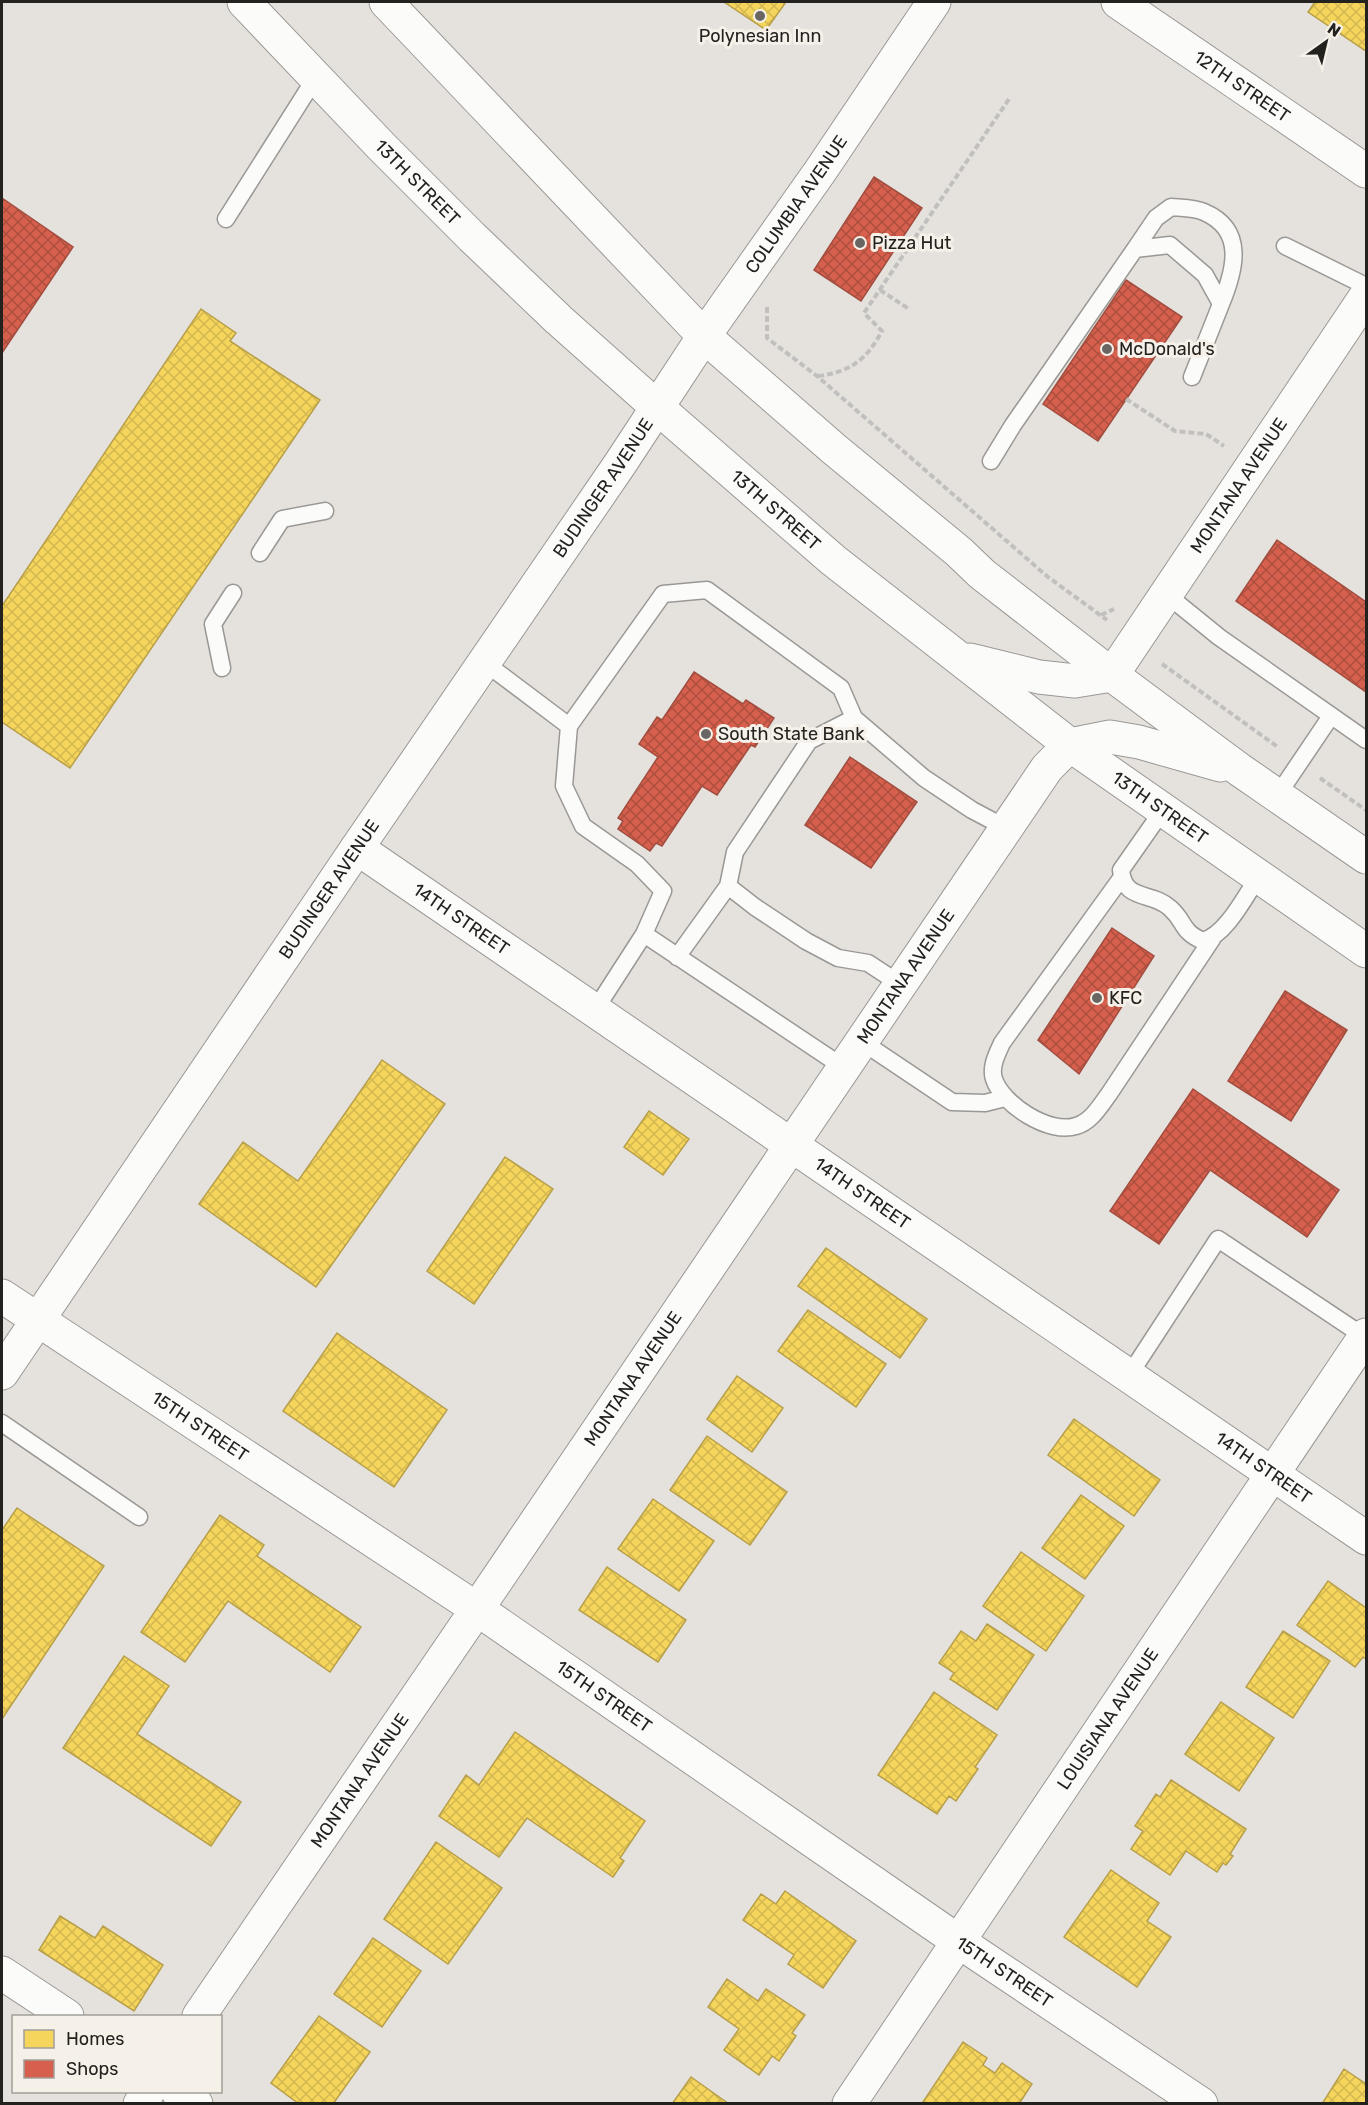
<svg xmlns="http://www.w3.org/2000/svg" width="1368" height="2105" font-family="Rubik,sans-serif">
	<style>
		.homes { fill: url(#homes-cross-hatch); stroke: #b79f4a; stroke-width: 1.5 }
		.shops { fill: url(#shops-cross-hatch); stroke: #a14d3f; stroke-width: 1.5 }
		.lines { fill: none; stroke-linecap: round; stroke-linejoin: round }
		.lane-casing { stroke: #9a9895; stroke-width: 19 }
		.street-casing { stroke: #9a9895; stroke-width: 35 }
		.secondary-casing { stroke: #9a9895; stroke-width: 35 }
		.highway-casing { stroke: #9a9895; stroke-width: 35 }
		.path { stroke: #c1c0be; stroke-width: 4; stroke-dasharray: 6 3; stroke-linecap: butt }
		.lane { stroke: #fbfbfa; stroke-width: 16 }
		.street { stroke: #fbfbfa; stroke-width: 33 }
		.secondary { stroke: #fbfbfa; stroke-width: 33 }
		.highway { stroke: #fbfbfa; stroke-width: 33 }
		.poi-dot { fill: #686562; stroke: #f5f0e8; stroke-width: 2 }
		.labels { text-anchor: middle; stroke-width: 6; stroke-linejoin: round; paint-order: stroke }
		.poi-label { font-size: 18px; fill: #24221f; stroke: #f5f0e8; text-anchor: start }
		.street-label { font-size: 18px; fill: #24221f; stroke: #f5f0e8 }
	</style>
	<defs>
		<pattern id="homes-cross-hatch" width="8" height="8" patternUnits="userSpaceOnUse" patternTransform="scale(1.5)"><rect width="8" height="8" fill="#f6d55c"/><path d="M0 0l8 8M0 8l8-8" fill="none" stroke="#d3b750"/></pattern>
		<pattern id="shops-cross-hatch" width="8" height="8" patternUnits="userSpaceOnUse" patternTransform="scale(1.5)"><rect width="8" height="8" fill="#d6604d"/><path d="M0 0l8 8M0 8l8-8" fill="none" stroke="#ad4f3f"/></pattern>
	</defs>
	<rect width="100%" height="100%" fill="#e5e2de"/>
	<path class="homes" d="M724 2H786L766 30Z
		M1315 2H1366V51L1308 12Z
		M201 309 236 333 230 341 320 400 70 768 2 722V606Z
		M382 1060 445 1104 316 1287 199 1204 243 1142 298 1181Z
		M649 1111 689 1139 663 1175 624 1147Z
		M505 1157 553 1189 474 1304 427 1271Z
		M826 1248 927 1319 900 1358 798 1286Z
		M808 1310 886 1364 856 1407 778 1351Z
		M337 1333 447 1410 394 1487 283 1411Z
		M737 1376 783 1408 752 1452 707 1419Z
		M1074 1419 1160 1480 1134 1516 1048 1455Z
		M707 1436 787 1492 750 1545 670 1490Z
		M1081 1495 1124 1526 1085 1579 1042 1548Z
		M653 1499 714 1541 679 1591 618 1549Z
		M17 1508 104 1566 2 1719V1530Z
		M220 1515 264 1545 257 1556 361 1627 330 1672 228 1601 185 1662 141 1632Z
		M1021 1552 1084 1596 1046 1651 983 1606Z
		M607 1567 686 1620 658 1662 579 1610Z
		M1328 1581 1366 1608V1659L1363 1657 1355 1667 1297 1625Z
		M987 1624 1034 1655 997 1710 950 1679 954 1673 939 1663 961 1631 976 1641Z
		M1283 1631 1330 1661 1293 1718 1246 1687Z
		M124 1656 169 1686 137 1734 241 1802 211 1846 63 1748Z
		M934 1692 997 1735 975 1767 978 1769 956 1801 949 1796 937 1814 878 1775Z
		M1221 1702 1274 1738 1239 1791 1185 1754Z
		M515 1732 645 1821 620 1858 624 1861 613 1877 527 1818 499 1857 439 1816 466 1775 479 1785Z
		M1171 1780 1246 1829 1230 1854 1233 1856 1226 1865 1223 1863 1217 1872 1186 1851 1170 1875 1131 1849 1143 1831 1135 1826 1156 1794 1160 1797Z
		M436 1842 502 1888 448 1964 384 1919Z
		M1111 1870 1159 1903 1147 1921 1171 1937 1137 1987 1064 1937Z
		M785 1891 856 1941 823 1988 788 1964 794 1955 743 1920 761 1894 776 1904Z
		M60 1916 95 1938 103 1926 163 1965 134 2011 39 1950Z
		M373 1938 421 1971 382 2027 334 1994Z
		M727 1979 758 2001 766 1989 805 2015 792 2033 796 2036 779 2061 772 2056 759 2075 724 2050 739 2029 708 2007Z
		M319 2016 370 2052 333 2104H299L271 2083Z
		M963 2042 987 2058 983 2065 995 2073 1002 2063 1032 2084 1019 2104H925L923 2102Z
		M1344 2069 1366 2084V2104H1322Z
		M691 2077 729 2104H672Z"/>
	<path class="shops" d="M874 177 922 208 861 301 814 270Z
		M2 198 73 247 2 353Z
		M1126 280 1182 317 1098 441 1043 404Z
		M1277 540 1366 602V692L1236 601Z
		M694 672 743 704 746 700 774 718 755 747 751 745 717 795 702 786 662 846 656 843 650 851 618 829 623 821 618 818 658 757 639 744 657 717 662 720Z
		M850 757 917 802 871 868 805 825Z
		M1112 928 1154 956 1079 1074 1038 1040Z
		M1285 991 1347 1030 1291 1121 1228 1081Z
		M1193 1089 1339 1190 1307 1237 1210 1170 1159 1244 1110 1211Z"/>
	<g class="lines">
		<g class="lane-casing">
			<path id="lane" d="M226 219 316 77
				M1285 246 1366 286
				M1135 249 1156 218 1171 207C1181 208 1195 208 1204 212 1246 230 1235 270 1221 304
				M991 461 1013 425 1135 249 1170 245 1205 275 1221 304 1192 377
				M260 553 282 519 325 511
				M1166 594 1219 637 1366 740
				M484 662 569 726 663 594 707 590 841 688 854 718 924 778 972 810 1006 828
				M222 668 213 624 233 593
				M854 718 809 741 735 852 728 886 755 907 806 941 838 958 868 963 900 984
				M569 726 564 786 583 826 637 864 663 891 644 934 595 1010
				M1277 796 1331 716
				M1163 810 1121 870C1124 902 1152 891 1170 908 1186 922 1180 931 1203 941 1227 934 1245 896 1259 876
				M1122 877 1002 1043C997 1054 990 1067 994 1079 1002 1104 1049 1135 1076 1126 1091 1122 1100 1106 1109 1094L1212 939
				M644 934 843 1067
				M677 957 728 886
				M861 1041 952 1102 985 1103 1005 1098
				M1128 1377 1218 1239 1365 1337
				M2 1423 139 1517"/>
		</g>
		<g class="street-casing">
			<g id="street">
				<path id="s1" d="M1118 2 1366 171"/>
				<path id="s2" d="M1112 675 1366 296"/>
				<path id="s3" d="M357 848 1366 1538"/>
				<path id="s4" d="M2 1296 477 1609 958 1941 1201 2104"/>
				<path d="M2 1973 67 2016"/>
				<path id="s5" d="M199 2016 477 1609 1047 768 1070 745"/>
				<path d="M178 2092 196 2104"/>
				<path d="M140 2104 148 2092"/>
				<path id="s6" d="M849 2104 1366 1335"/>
			</g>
		</g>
		<g class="secondary-casing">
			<g id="secondary">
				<path id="s7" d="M2 1373 357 848 620 464 704 336 821 170 934 2"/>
			</g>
		</g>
		<g class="highway-casing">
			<g id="highway">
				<path id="s8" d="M244 2 383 148 472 237 559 320 658 408 833 560 1070 745 1366 951"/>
				<path d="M386 2 704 336 834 449 959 552 982 574 1112 675 1240 770 1366 857"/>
				<path d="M970 660 1039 677 1075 681 1112 675"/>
				<path d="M1070 745 1110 737 1139 742 1220 765"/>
			</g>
		</g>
		<path class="path" d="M880 290 909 309
			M767 307V338L817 376 1048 577 1107 620
			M818 376C851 372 867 359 882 331L864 313 1009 99
			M1126 399 1175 431 1206 434 1224 446
			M1101 615 1114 609
			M1162 664 1278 747
			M1320 778 1366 810"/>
		<use href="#lane" class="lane"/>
		<use href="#street" class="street"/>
		<use href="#secondary" class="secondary"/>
		<use href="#highway" class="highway"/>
	</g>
	<g class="poi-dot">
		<circle cx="760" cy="16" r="6"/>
		<circle cx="860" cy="243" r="6"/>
		<circle cx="1107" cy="349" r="6"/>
		<circle cx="706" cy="734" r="6"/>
		<circle cx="1097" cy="998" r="6"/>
	</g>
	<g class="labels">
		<g class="poi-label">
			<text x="760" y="42" text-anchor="middle">Polynesian Inn</text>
			<text x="872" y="249">Pizza Hut</text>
			<text x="1119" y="355">McDonald's</text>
			<text x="718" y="740">South State Bank</text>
			<text x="1109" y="1004">KFC</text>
		</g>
		<g class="street-label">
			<text dy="6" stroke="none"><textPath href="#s1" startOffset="150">12TH STREET</textPath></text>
			<text dy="6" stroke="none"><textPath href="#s8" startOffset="250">13TH STREET</textPath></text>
			<text dy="6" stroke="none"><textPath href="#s7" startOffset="1413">COLUMBIA AVENUE</textPath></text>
			<text dy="6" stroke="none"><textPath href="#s2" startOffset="228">MONTANA AVENUE</textPath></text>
			<text dy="6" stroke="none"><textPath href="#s7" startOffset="1070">BUDINGER AVENUE</textPath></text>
			<text dy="6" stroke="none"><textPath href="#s8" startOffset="736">13TH STREET</textPath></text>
			<text dy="6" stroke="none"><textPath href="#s8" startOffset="1222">13TH STREET</textPath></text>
			<text dy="6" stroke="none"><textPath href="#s7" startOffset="584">BUDINGER AVENUE</textPath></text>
			<text dy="6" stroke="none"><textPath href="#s3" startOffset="126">14TH STREET</textPath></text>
			<text dy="6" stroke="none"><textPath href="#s5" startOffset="1257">MONTANA AVENUE</textPath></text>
			<text dy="6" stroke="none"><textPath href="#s3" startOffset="612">14TH STREET</textPath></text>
			<text dy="6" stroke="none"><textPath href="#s5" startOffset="771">MONTANA AVENUE</textPath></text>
			<text dy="6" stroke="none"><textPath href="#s4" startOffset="237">15TH STREET</textPath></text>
			<text dy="6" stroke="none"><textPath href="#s3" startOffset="1098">14TH STREET</textPath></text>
			<text dy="6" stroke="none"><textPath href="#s4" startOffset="723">15TH STREET</textPath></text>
			<text dy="6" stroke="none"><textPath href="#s6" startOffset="464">LOUISIANA AVENUE</textPath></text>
			<text dy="6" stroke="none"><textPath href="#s5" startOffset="285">MONTANA AVENUE</textPath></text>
			<text dy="6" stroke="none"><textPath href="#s4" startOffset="1209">15TH STREET</textPath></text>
		</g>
	</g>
	<rect width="1368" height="2105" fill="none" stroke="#24221f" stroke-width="6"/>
	<rect x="12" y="2015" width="210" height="78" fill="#f5f0e8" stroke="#a19e98" stroke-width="1.5"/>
	<rect x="24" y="2030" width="30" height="18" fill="#f6d55c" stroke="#a19e98" stroke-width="1.5"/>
	<text x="66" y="2045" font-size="18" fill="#24221f">Homes</text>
	<rect x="24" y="2060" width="30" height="18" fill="#d6604d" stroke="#a19e98" stroke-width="1.5"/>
	<text x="66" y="2075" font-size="18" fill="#24221f">Shops</text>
	<g transform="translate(1326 42) rotate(34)" stroke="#f5f0e8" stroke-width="4.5" paint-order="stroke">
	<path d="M0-4.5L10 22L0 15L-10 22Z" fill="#24221f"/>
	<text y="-9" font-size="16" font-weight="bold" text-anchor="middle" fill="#24221f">N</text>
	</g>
</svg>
